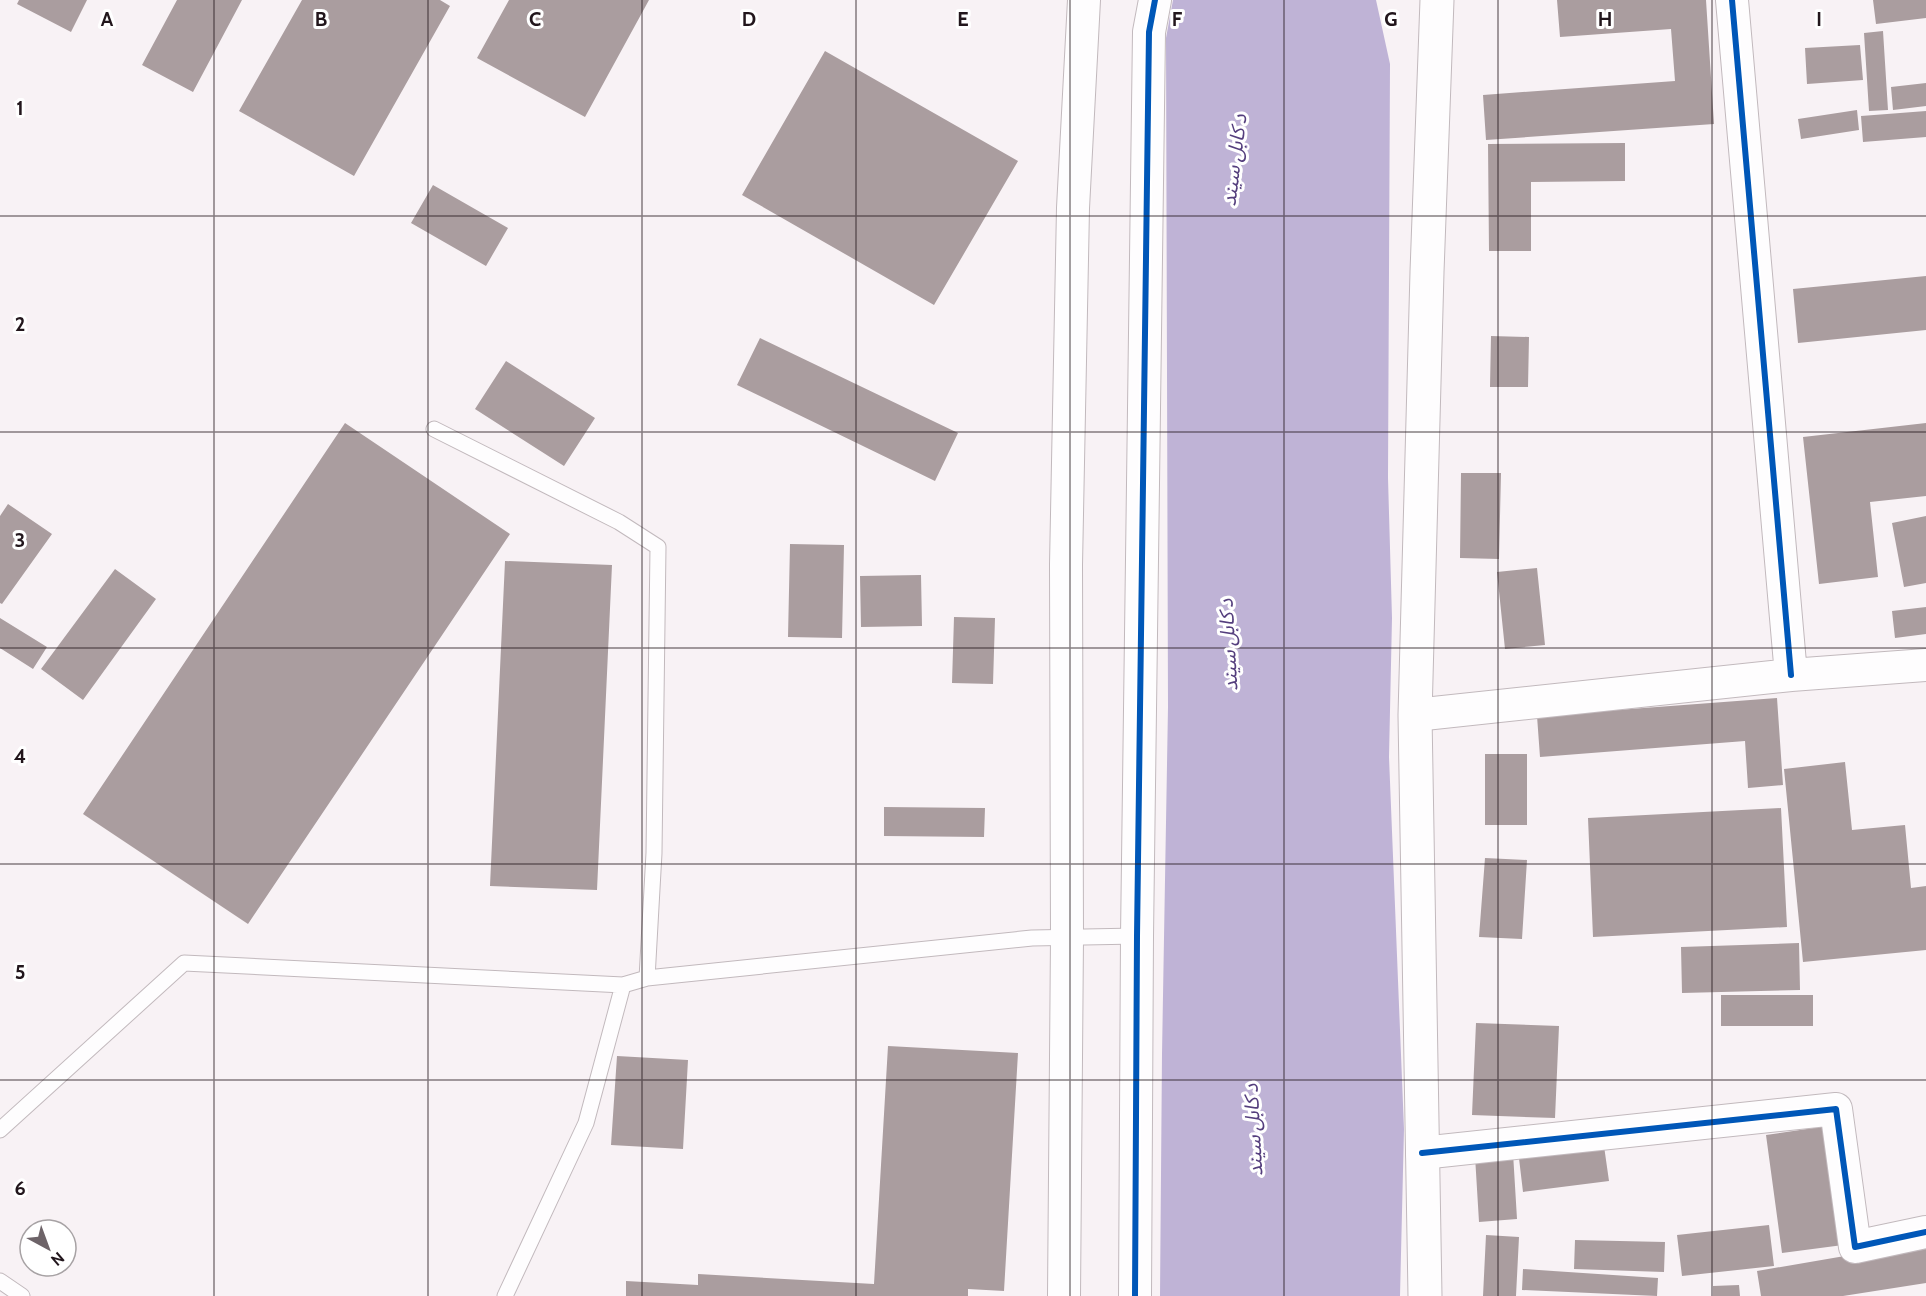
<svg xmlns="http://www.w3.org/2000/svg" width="1926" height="1296" font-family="Cabin,'Noto Sans Arabic',sans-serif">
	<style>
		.water { fill: #bfb3d6 }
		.building { fill: #aa9d9f }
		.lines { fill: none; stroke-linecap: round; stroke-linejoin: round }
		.lane-casing { stroke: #c2b9bd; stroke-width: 17 }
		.street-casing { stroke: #c2b9bd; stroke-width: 34 }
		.primary-casing { stroke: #c2b9bd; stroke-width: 35 }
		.lane { stroke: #fefdfe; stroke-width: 15 }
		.street { stroke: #fefdfe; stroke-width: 32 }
		.primary { stroke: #fefdfe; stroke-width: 33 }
		.cycleway-casing { stroke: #fff; stroke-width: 10 }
		.cycleway { stroke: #0057b8; stroke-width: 6 }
		.grid { fill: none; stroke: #22161c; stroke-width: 1.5; stroke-opacity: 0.55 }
		.labels { text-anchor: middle; stroke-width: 6; stroke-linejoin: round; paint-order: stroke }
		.water-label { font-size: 20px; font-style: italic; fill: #543e7d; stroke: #fff }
		.grid-label { font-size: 20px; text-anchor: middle; font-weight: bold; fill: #22161c; stroke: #fff; stroke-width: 6; stroke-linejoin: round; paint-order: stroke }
	</style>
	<rect width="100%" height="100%" fill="#f8f2f5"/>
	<path class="water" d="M1173 0H1376L1390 64 1388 478 1392 618 1389 757 1404 1129 1400 1296H1160L1162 1054 1168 707 1166 38Z"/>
	<path class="building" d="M19 0H87L71 32 17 4Z
		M177 0H242L193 92 142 65Z
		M302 0H440L450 6 354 176 239 111Z
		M509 0H649L585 117 477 58Z
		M1557 0H1706L1714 124 1486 140 1483 95 1675 81 1671 29 1560 37Z
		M1873 0H1926V18L1876 24Z
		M1883 31 1888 110 1869 111 1864 33Z
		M1860 45 1863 80 1807 84 1805 48Z
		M825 51 1018 161 934 305 742 195Z
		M1926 83V106L1893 110 1891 87Z
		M1857 110 1859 130 1801 139 1798 119Z
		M1926 111V137L1863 142 1861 116Z
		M1625 143V181L1531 182V251H1489L1488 144Z
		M433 185 508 228 486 266 411 223Z
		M1926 276V330L1798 343 1793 289Z
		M1491 336 1529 337 1528 387H1490Z
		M760 338 958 433 935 481 737 385Z
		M506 361 595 418 564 466 475 409Z
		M345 423 510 534 248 924 83 814Z
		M1926 423V496L1870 502 1878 577 1819 584 1803 437Z
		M1461 473H1501L1499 559 1460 558Z
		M8 504 52 534 2 604 0 603V516Z
		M1926 516V583L1904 587 1892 523Z
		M790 544 844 545 842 638 788 637Z
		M505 561 612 565 597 890 490 886Z
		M1537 568 1545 645 1505 649 1497 572Z
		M115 569 156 599 83 700 41 669Z
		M921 575 922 626 861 627 860 576Z
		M1926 607V634L1895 638 1892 611Z
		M954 617 995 618 993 684 952 683Z
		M0 618 47 647 33 669 0 648Z
		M1777 698 1783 785 1748 788 1745 741 1540 757 1537 716Z
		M1485 754H1527V825H1485Z
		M1845 762 1852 830 1905 825 1911 888 1926 886V950L1803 962 1784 769Z
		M884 807 985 808 984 837 884 836Z
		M1781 808 1787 927 1593 937 1588 818Z
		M1485 858 1527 860 1522 939 1479 937Z
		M1799 943 1800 990 1682 993 1681 947Z
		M1721 995H1813V1026H1721Z
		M1476 1023 1559 1026 1555 1118 1472 1115Z
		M888 1046 1018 1053 1004 1291 968 1289V1296H626V1281L698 1285V1274L874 1284Z
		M617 1056 688 1060 683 1149 611 1145Z
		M1827 1126 1843 1245 1782 1253 1766 1135Z
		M1603 1139 1609 1181 1523 1192 1518 1150Z
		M1513 1153 1517 1219 1479 1222 1475 1156Z
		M1769 1225 1774 1266 1682 1276 1677 1235Z
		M1486 1235 1519 1237 1516 1296H1483Z
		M1575 1240 1665 1242 1664 1272 1574 1269Z
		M1926 1242V1283L1843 1296H1761L1757 1271Z
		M1523 1269 1658 1278 1657 1296 1522 1290Z
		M1739 1285 1740 1296H1713V1286Z"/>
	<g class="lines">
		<g class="lane-casing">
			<path id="lane" d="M434 429 619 522 658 547 654 853 647 978
				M0 1130 184 963 623 985 647 978 1032 938 1137 936
				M0 1281 22 1296
				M505 1296 586 1123 623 985"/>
		</g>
		<g class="street-casing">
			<path id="street" d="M1732 0 1791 675
				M1415 715 1791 675 1926 665
				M1422 1153 1836 1109 1855 1247 1926 1232
				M1064 1296 1067 938 1066 565 1073 208 1084 0
				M1135 1296 1137 936 1149 32 1155 0"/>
		</g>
		<g class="primary-casing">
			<path id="primary" d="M1425 1296 1415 715 1427 272 1437 0"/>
		</g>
		<use href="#lane" class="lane"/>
		<use href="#street" class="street"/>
		<use href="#primary" class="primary"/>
		<g class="cycleway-casing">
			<path id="cycleway" d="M1732 0 1791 675
				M1422 1153 1836 1109 1855 1247 1926 1232
				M1135 1296 1137 936 1149 32 1155 0"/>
		</g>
		<use href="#cycleway" class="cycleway"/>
	</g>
	<path class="grid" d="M214 0V1296M428 0V1296M642 0V1296M856 0V1296M1070 0V1296M1284 0V1296M1498 0V1296M1712 0V1296M0 216H1926M0 432H1926M0 648H1926M0 864H1926M0 1080H1926"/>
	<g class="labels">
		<g class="water-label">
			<text transform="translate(1234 160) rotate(-83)" y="7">د کابل سيند</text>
			<text transform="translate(1228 645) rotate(-93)" y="7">د کابل سيند</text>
			<text transform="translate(1253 1130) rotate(-93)" y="7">د کابل سيند</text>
		</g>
	</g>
	<g class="grid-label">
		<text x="107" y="26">A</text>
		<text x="321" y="26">B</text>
		<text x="535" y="26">C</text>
		<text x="749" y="26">D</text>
		<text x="963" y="26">E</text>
		<text x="1177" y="26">F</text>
		<text x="1391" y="26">G</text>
		<text x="1605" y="26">H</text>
		<text x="1819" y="26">I</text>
		<text x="20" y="115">1</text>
		<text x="20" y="331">2</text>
		<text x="20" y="547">3</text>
		<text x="20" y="763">4</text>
		<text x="20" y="979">5</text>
		<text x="20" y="1195">6</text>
	</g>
	<g transform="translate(48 1248) rotate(139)"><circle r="28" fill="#ffffff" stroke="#a7a2a4" stroke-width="1.5"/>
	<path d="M0-4.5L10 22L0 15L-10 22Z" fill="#6d6368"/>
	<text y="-9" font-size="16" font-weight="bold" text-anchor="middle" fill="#22161c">N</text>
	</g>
</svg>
